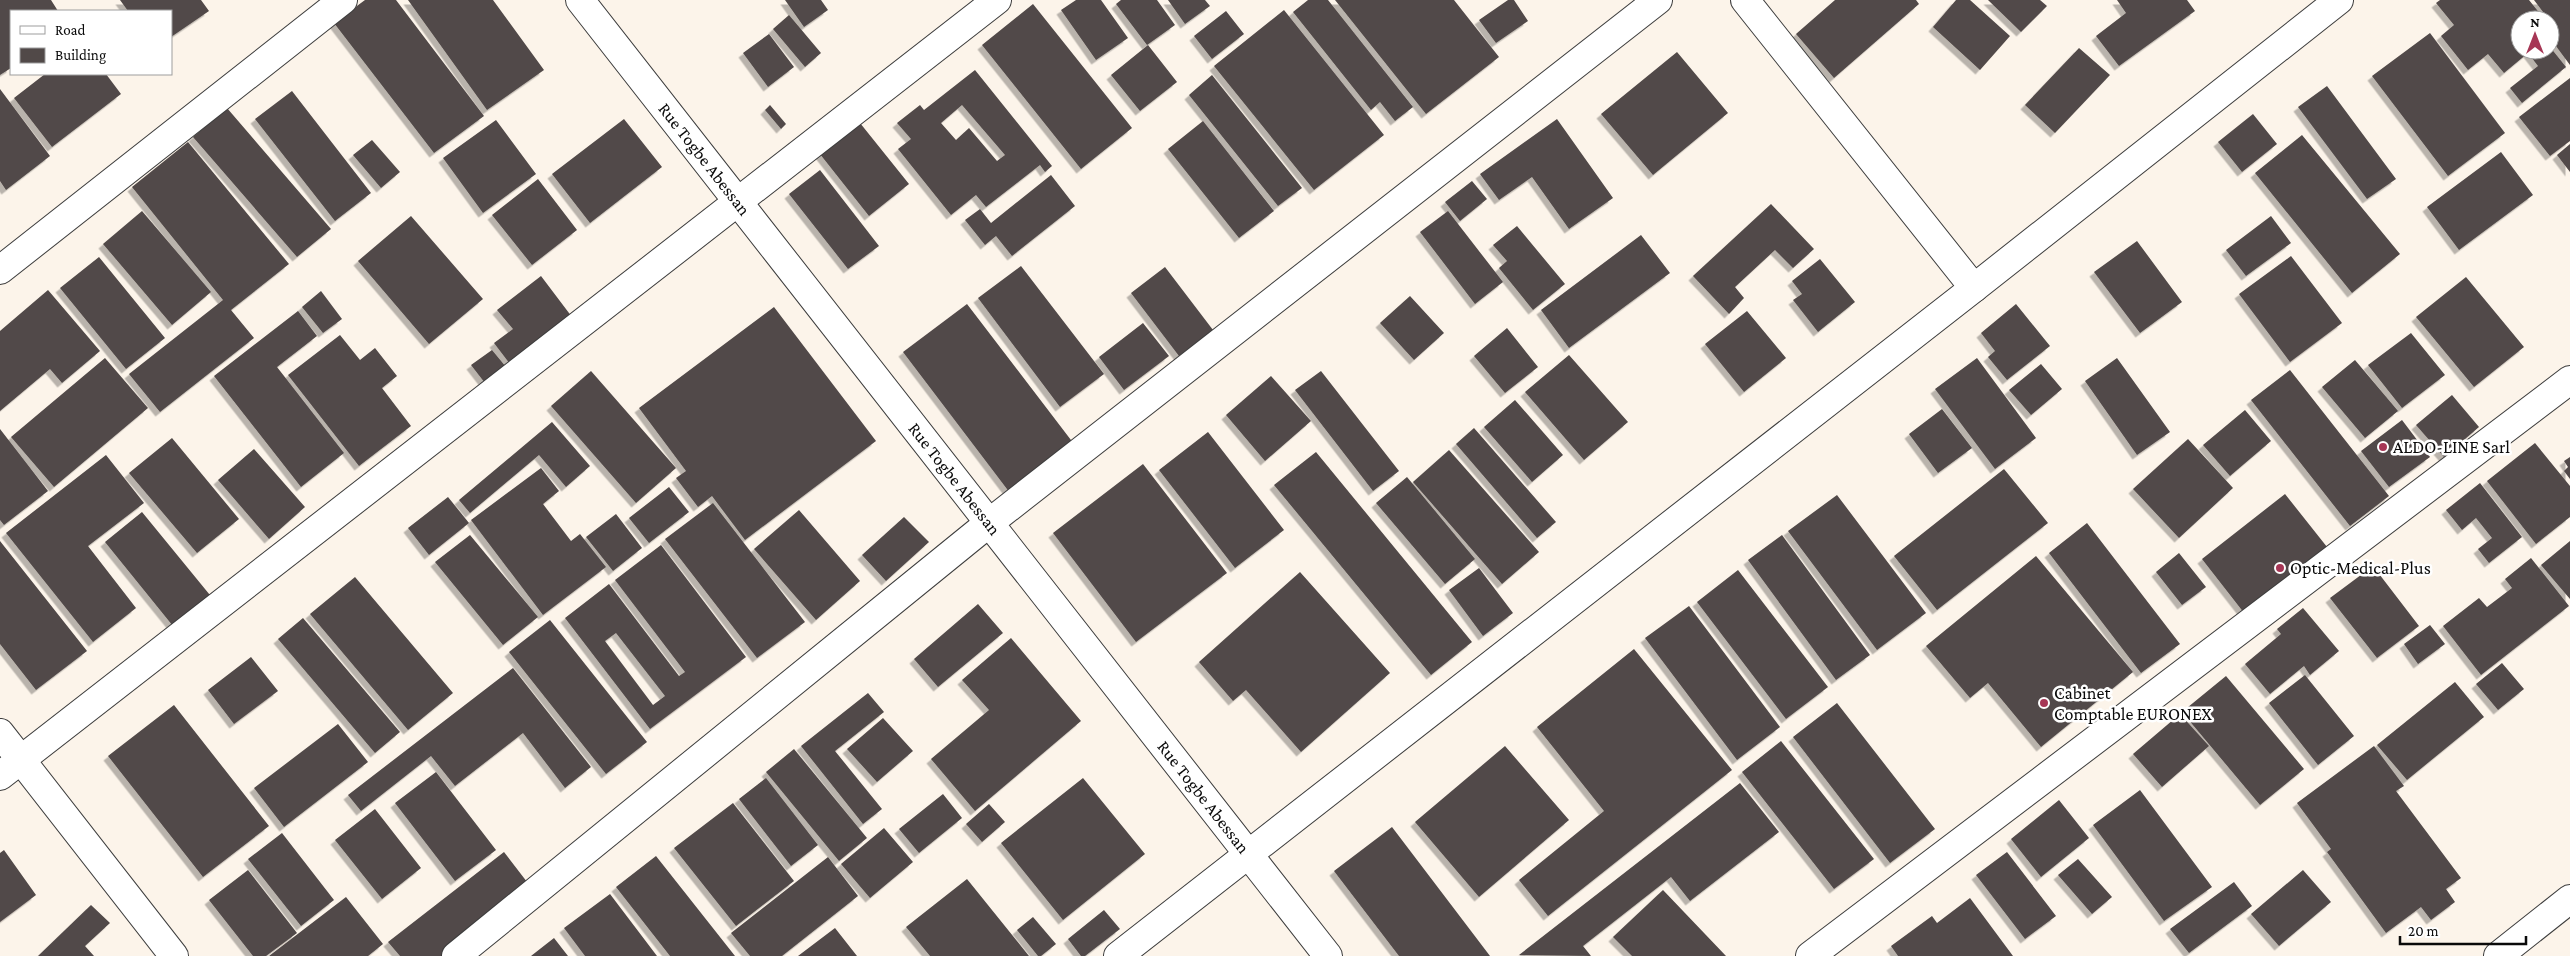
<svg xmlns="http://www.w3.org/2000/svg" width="2570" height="956" font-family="'Crimson Pro',serif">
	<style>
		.building { fill: #514948; fill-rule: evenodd; filter: url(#shadow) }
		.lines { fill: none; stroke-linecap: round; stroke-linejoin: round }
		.street-casing { stroke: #3d3d3d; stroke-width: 30 }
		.street { stroke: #fff; stroke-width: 28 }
		.poi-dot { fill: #a63655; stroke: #fff; stroke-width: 2 }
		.labels { text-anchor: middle; stroke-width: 5; stroke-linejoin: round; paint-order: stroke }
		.street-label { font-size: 18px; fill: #0a0a0a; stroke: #fff }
		.poi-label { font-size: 18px; fill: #0a0a0a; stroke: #fff; text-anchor: start }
	</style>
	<defs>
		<filter id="shadow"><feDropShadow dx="-4.5" dy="4.5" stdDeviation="0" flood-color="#0004"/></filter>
	</defs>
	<rect width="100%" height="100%" fill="#fcf4ea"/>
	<path class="building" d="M0 0H51L58 11H11V68L0 75Z
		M120 0H201L209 11 171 37V11H128Z
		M365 0H396L484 116 434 153 334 23Z
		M408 0H493L544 70 487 110Z
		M785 0H821L828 10 804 27Z
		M1076 0H1101L1128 38 1096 60 1061 10Z
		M1121 0H1157L1175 25 1147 45 1116 4Z
		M1168 0H1205L1210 6 1185 24Z
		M1308 0H1328L1413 107 1395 121 1380 102 1371 110 1293 12Z
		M1335 0H1454L1499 57 1426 114Z
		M1508 0H1514L1528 21 1496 43 1479 20Z
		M1835 0H1916L1919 4 1834 78 1796 34Z
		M1956 0H1970L2010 36 1980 70 1933 27Z
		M1988 0H2040L2047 6 2021 32Z
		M2117 0H2187L2195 11 2119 66 2096 36 2126 13Z
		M2440 0H2529L2545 20H2520V50H2550V47L2566 67 2522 103 2510 88 2538 66 2528 53 2504 73 2488 54 2468 70 2441 36 2454 25 2436 3Z
		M2534 0H2570V65L2550 38V34L2556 29Z
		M1033 4 1132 128 1081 169 982 45Z
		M1284 10 1384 135 1314 190 1214 66Z
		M1226 11 1244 34 1212 59 1194 36Z
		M789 15 821 53 805 67 773 29Z
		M2430 33 2505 133 2448 176 2372 76Z
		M769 34 794 67 768 87 743 53Z
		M1148 45 1177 82 1140 111 1111 75Z
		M2079 48 2110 75 2055 133 2025 105Z
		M1677 52 1728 113 1653 175 1601 114Z
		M975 70 1052 166 1045 172 1040 165 986 207 976 195 951 215 898 149 911 139 897 123 920 105 924 110ZM962 105 1005 155 997 161 969 128 956 140 941 123Z
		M45 74H106L121 94 52 147 14 98Z
		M1212 75 1302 188 1278 206 1189 95Z
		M2570 78V141L2550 156 2519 117Z
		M2327 86 2396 179 2367 199 2298 107Z
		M0 89 50 156 6 190 0 181Z
		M292 91 371 193 335 221 255 119Z
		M770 105 786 124 781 129 765 110Z
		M227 108 331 229 297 257 193 137Z
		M2253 114 2277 144 2242 172 2218 142Z
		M856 118 909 184 869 216 816 149Z
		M624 119 662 167 590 223 552 174Z
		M1557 119 1613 198 1569 229 1532 177 1499 200 1480 174Z
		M496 120 536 174 483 213 443 158Z
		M1203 121 1274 211 1239 238 1168 149Z
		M2302 135 2400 254 2352 293 2255 173Z
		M372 140 400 172 381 188 353 155Z
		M188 142 289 264 231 310 254 338 160 412 129 374 223 300 132 187Z
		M2570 144V172L2557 155Z
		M2501 152 2533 195 2459 250 2427 207Z
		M820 170 879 246 848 269 789 194Z
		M1051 175 1075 206 1012 256 996 236 985 245 965 220 980 209 991 223Z
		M538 179 577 230 532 265 492 215Z
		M1472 181 1487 199 1460 221 1445 202Z
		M1771 204 1814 249 1793 268 1775 250 1735 287 1744 298 1729 314 1693 276Z
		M142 211 211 292 172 325 103 244Z
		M1448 211 1503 282 1475 304 1420 232Z
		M411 216 483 299 429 344 358 261Z
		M2271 216 2291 243 2246 276 2226 250Z
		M1517 226 1565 284 1533 310 1499 268 1507 261 1493 245Z
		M1641 235 1670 273 1569 348 1541 310Z
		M2137 241 2182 302 2140 333 2094 272Z
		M2291 256 2342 323 2290 362 2239 294Z
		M99 257 165 338 126 369 60 288Z
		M1820 259 1855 302 1818 332 1793 300 1802 294 1792 281Z
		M1021 266 1104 374 1060 407 978 298Z
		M1165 267 1213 330 1179 356 1131 293Z
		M541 276 572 317 510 364 494 343 513 329 497 310Z
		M2466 277 2524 347 2474 387 2416 317Z
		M48 290 100 351 62 383 50 369 0 411V331Z
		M321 291 342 319 323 333 302 307Z
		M1410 296 1444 333 1414 360 1380 323Z
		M967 304 1074 444 1010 493 903 352Z
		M2016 304 2050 346 2007 380 1988 357 1995 351 1981 333Z
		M774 307 876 441 745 540 712 496 698 507 676 478 686 471 639 408Z
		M298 311 317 336 277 367 344 453 301 487 214 376Z
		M1747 311 1786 358 1744 392 1705 344Z
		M1143 323 1169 356 1124 390 1099 357Z
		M1507 328 1538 367 1505 393 1474 356Z
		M2411 333 2445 375 2402 408 2368 365Z
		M340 335 360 360 375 348 397 376 382 388 411 426 359 466 288 375Z
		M492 350 506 367 485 383 471 365Z
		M1569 355 1628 422 1584 460 1525 392Z
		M105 358 148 408 54 487 11 437Z
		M1977 358 2036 438 1995 469 1935 389Z
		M2117 358 2170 432 2137 455 2085 381Z
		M2355 360 2398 411 2365 438 2322 387Z
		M2041 364 2062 389 2031 415 2009 390Z
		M2290 370 2389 496 2350 526 2251 400Z
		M591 371 676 468 636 503 551 406Z
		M1321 371 1399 471 1373 491 1295 390Z
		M1271 376 1311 421 1265 461 1226 415Z
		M2452 395 2479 427 2444 457 2416 425Z
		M1515 400 1563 455 1532 482 1484 427Z
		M1942 409 1972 448 1938 473 1909 434Z
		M2245 410 2271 441 2230 476 2203 445Z
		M2402 420 2430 457 2389 487 2361 451Z
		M552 422 590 466 566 487 539 455 470 513 459 500Z
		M1474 428 1556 522 1537 538 1456 444Z
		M0 429 48 491 4 525 0 520Z
		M1208 432 1284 530 1235 568 1159 470Z
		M172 438 239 519 197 553 129 473Z
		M2188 439 2233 488 2179 538 2133 489Z
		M2535 443 2570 486V517L2536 544 2487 481Z
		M254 449 305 507 269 539 218 480Z
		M1449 450 1539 552 1502 584 1413 482Z
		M1316 452 1472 642 1431 675 1274 485Z
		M106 455 144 503 88 546 136 608 93 642 6 533Z
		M2570 457V479L2564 471 2568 467 2564 461Z
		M1143 464 1227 573 1136 642 1053 533Z
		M541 468 559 491 543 504 571 541 580 534 606 567 543 615 471 520Z
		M2004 469 2048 523 1937 610 1894 556Z
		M1407 477 1475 559 1445 584 1376 503Z
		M2480 483 2522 537 2489 563 2478 549 2492 538 2476 518 2462 530 2446 510Z
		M669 487 689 512 649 543 629 518Z
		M2285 494 2331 552 2248 618 2202 559Z
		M1837 495 1926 613 1877 650 1788 531Z
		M448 497 469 523 429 555 408 528Z
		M713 503 805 622 757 658 665 539Z
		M799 510 860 581 816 620 754 549Z
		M142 512 214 600 177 631 105 542Z
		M616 514 642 548 613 571 586 537Z
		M904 517 929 542 886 581 862 555Z
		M2087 523 2180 644 2141 673 2049 553Z
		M470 535 538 617 503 645 435 562Z
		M1782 535 1870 655 1836 680 1748 560Z
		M0 541 87 651 36 690 0 644Z
		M2570 541V599L2541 565Z
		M661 545 746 657 650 729 565 618 609 584 679 676 685 672 615 580ZM616 633 665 696 653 705 605 641Z
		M2179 553 2206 587 2182 605 2156 572Z
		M2036 556 2133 672 2041 747 1988 683 1970 698 1926 646Z
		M2531 558 2569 606 2481 675 2443 626 2479 598 2487 607 2512 588 2505 579Z
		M2373 566 2419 626 2377 658 2330 598Z
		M1479 568 1513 613 1483 636 1449 590Z
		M1738 570 1828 687 1786 719 1697 602Z
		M1300 572 1390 673 1301 752 1246 690 1233 701 1199 662Z
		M355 577 453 693 408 730 310 614Z
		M978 604 1003 633 938 687 914 659Z
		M1689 606 1780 727 1737 760 1645 638Z
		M2303 608 2339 651 2310 675 2304 666 2270 694 2245 664 2281 634 2277 629Z
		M303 618 400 732 375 753 278 639Z
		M550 620 647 742 606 774 509 652Z
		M2430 625 2445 644 2418 664 2404 644Z
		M1011 638 1081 721 975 811 931 759 989 710 962 680Z
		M1634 649 1732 770 1548 916 1519 880 1604 811 1537 727Z
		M251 657 278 691 234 724 208 690Z
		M2502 663 2524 689 2498 710 2476 684Z
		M513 668 591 767 565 788 523 733 455 786 431 756 361 811 348 795Z
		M2305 675 2354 736 2318 765 2269 703Z
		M2226 676 2304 769 2260 805 2182 712Z
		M2455 682 2484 717 2407 780 2377 745Z
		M868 693 884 712 835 751 882 809 863 824 801 746Z
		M1837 703 1935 829 1890 863 1793 737Z
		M174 705 269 826 203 877 108 756Z
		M2180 714 2209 746 2162 787 2133 754Z
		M883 718 913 751 877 782 847 749Z
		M338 724 368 762 284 827 254 788Z
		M1781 741 1874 859 1834 889 1742 772Z
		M1505 746 1569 820 1479 897 1415 822Z
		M2374 746 2404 786 2396 791 2461 878 2446 889 2455 902 2431 920 2421 907 2386 933 2327 852 2331 849 2297 803Z
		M794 749 867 838 839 861 766 772Z
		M436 772 496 850 455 881 395 803Z
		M766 778 818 845 791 866 739 799Z
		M1083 778 1145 854 1063 920 1001 843Z
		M1740 783 1779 832 1690 901 1671 877 1583 946 1591 956 1519 955Z
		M2140 790 2212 887 2164 921 2093 825Z
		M943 794 962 818 919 853 899 829Z
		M2059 800 2089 838 2041 877 2011 839Z
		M733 803 794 881 736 926 674 848Z
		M989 804 1005 822 982 842 966 824Z
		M375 809 421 868 382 899 335 840Z
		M1392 827 1490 956H1399L1334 871Z
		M884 828 913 862 870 898 841 864Z
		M282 833 334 900 301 926 248 859Z
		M4 850 36 895 0 922V853Z
		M504 852 534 891 449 956H400L388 942Z
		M2007 852 2056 916 2025 939 1976 875Z
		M656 856 735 956H670L616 887Z
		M828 857 858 896 782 956H750L731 933Z
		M2078 859 2112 897 2092 914 2058 875Z
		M248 870 297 933 266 956H253L209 900Z
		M2303 870 2331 902 2279 946 2251 914Z
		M967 879 1029 956H930L906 927Z
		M2234 882 2252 906 2189 953 2170 929Z
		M1663 890 1726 956H1632L1613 937Z
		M610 894 657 956H585L564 928Z
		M346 897 383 944 368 956H269Z
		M1970 898 2013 956H1898L1891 946 1932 916 1937 923Z
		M91 905 110 923 85 946 94 956H38Z
		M1104 910 1120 929 1085 956H1081L1068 939Z
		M1033 917 1056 944 1041 956H1038L1017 930Z
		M835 928 857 956H798Z
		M554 938 568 956H531Z"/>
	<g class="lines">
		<g class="street-casing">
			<g id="street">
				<path id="s1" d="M580 0 1328 956"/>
				<path d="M1745 0 1974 288"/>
				<path d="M0 270 343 0"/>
				<path d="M0 733 174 956"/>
				<path d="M0 776 997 0"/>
				<path d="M456 956 989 523 1658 0"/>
				<path d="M1118 956 1974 288 2339 0"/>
				<path d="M1810 956 2570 380"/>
				<path d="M2498 956 2570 899"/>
			</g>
		</g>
		<use href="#street" class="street"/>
	</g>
	<g class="poi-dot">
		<circle cx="2383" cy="447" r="5"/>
		<circle cx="2280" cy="568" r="5"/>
		<circle cx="2044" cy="703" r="5"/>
	</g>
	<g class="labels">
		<g class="street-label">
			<text dy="6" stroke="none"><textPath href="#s1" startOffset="202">Rue Togbe Abessan</textPath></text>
			<text dy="6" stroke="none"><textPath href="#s1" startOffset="608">Rue Togbe Abessan</textPath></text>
			<text dy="6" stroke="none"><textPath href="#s1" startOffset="1012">Rue Togbe Abessan</textPath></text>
		</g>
		<g class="poi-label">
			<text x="2393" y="453">ALDO-LINE Sarl</text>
			<text x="2290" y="574">Optic-Medical-Plus</text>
			<text x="2054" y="699">Cabinet<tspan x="2054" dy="21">Comptable EURONEX</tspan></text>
		</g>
	</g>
	<rect x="10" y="10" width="162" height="65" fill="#ffffff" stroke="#9d9d9d"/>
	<rect x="20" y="26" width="25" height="8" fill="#ffffff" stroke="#9d9d9d"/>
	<text x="55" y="35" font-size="15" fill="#0a0a0a">Road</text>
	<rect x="20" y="48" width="25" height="15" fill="#514948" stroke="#9d9d9d"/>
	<text x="55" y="60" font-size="15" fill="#0a0a0a">Building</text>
	<g transform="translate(2535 35)"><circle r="24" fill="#ffffff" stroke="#9d9d9d"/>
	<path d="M0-4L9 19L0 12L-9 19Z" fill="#a63655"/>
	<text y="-8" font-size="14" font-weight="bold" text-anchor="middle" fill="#0a0a0a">N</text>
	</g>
	<path d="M2400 936v8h126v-8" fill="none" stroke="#0a0a0a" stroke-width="2.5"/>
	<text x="2408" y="936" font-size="15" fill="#0a0a0a" stroke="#ffffff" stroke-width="4" paint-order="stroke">20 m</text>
</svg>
